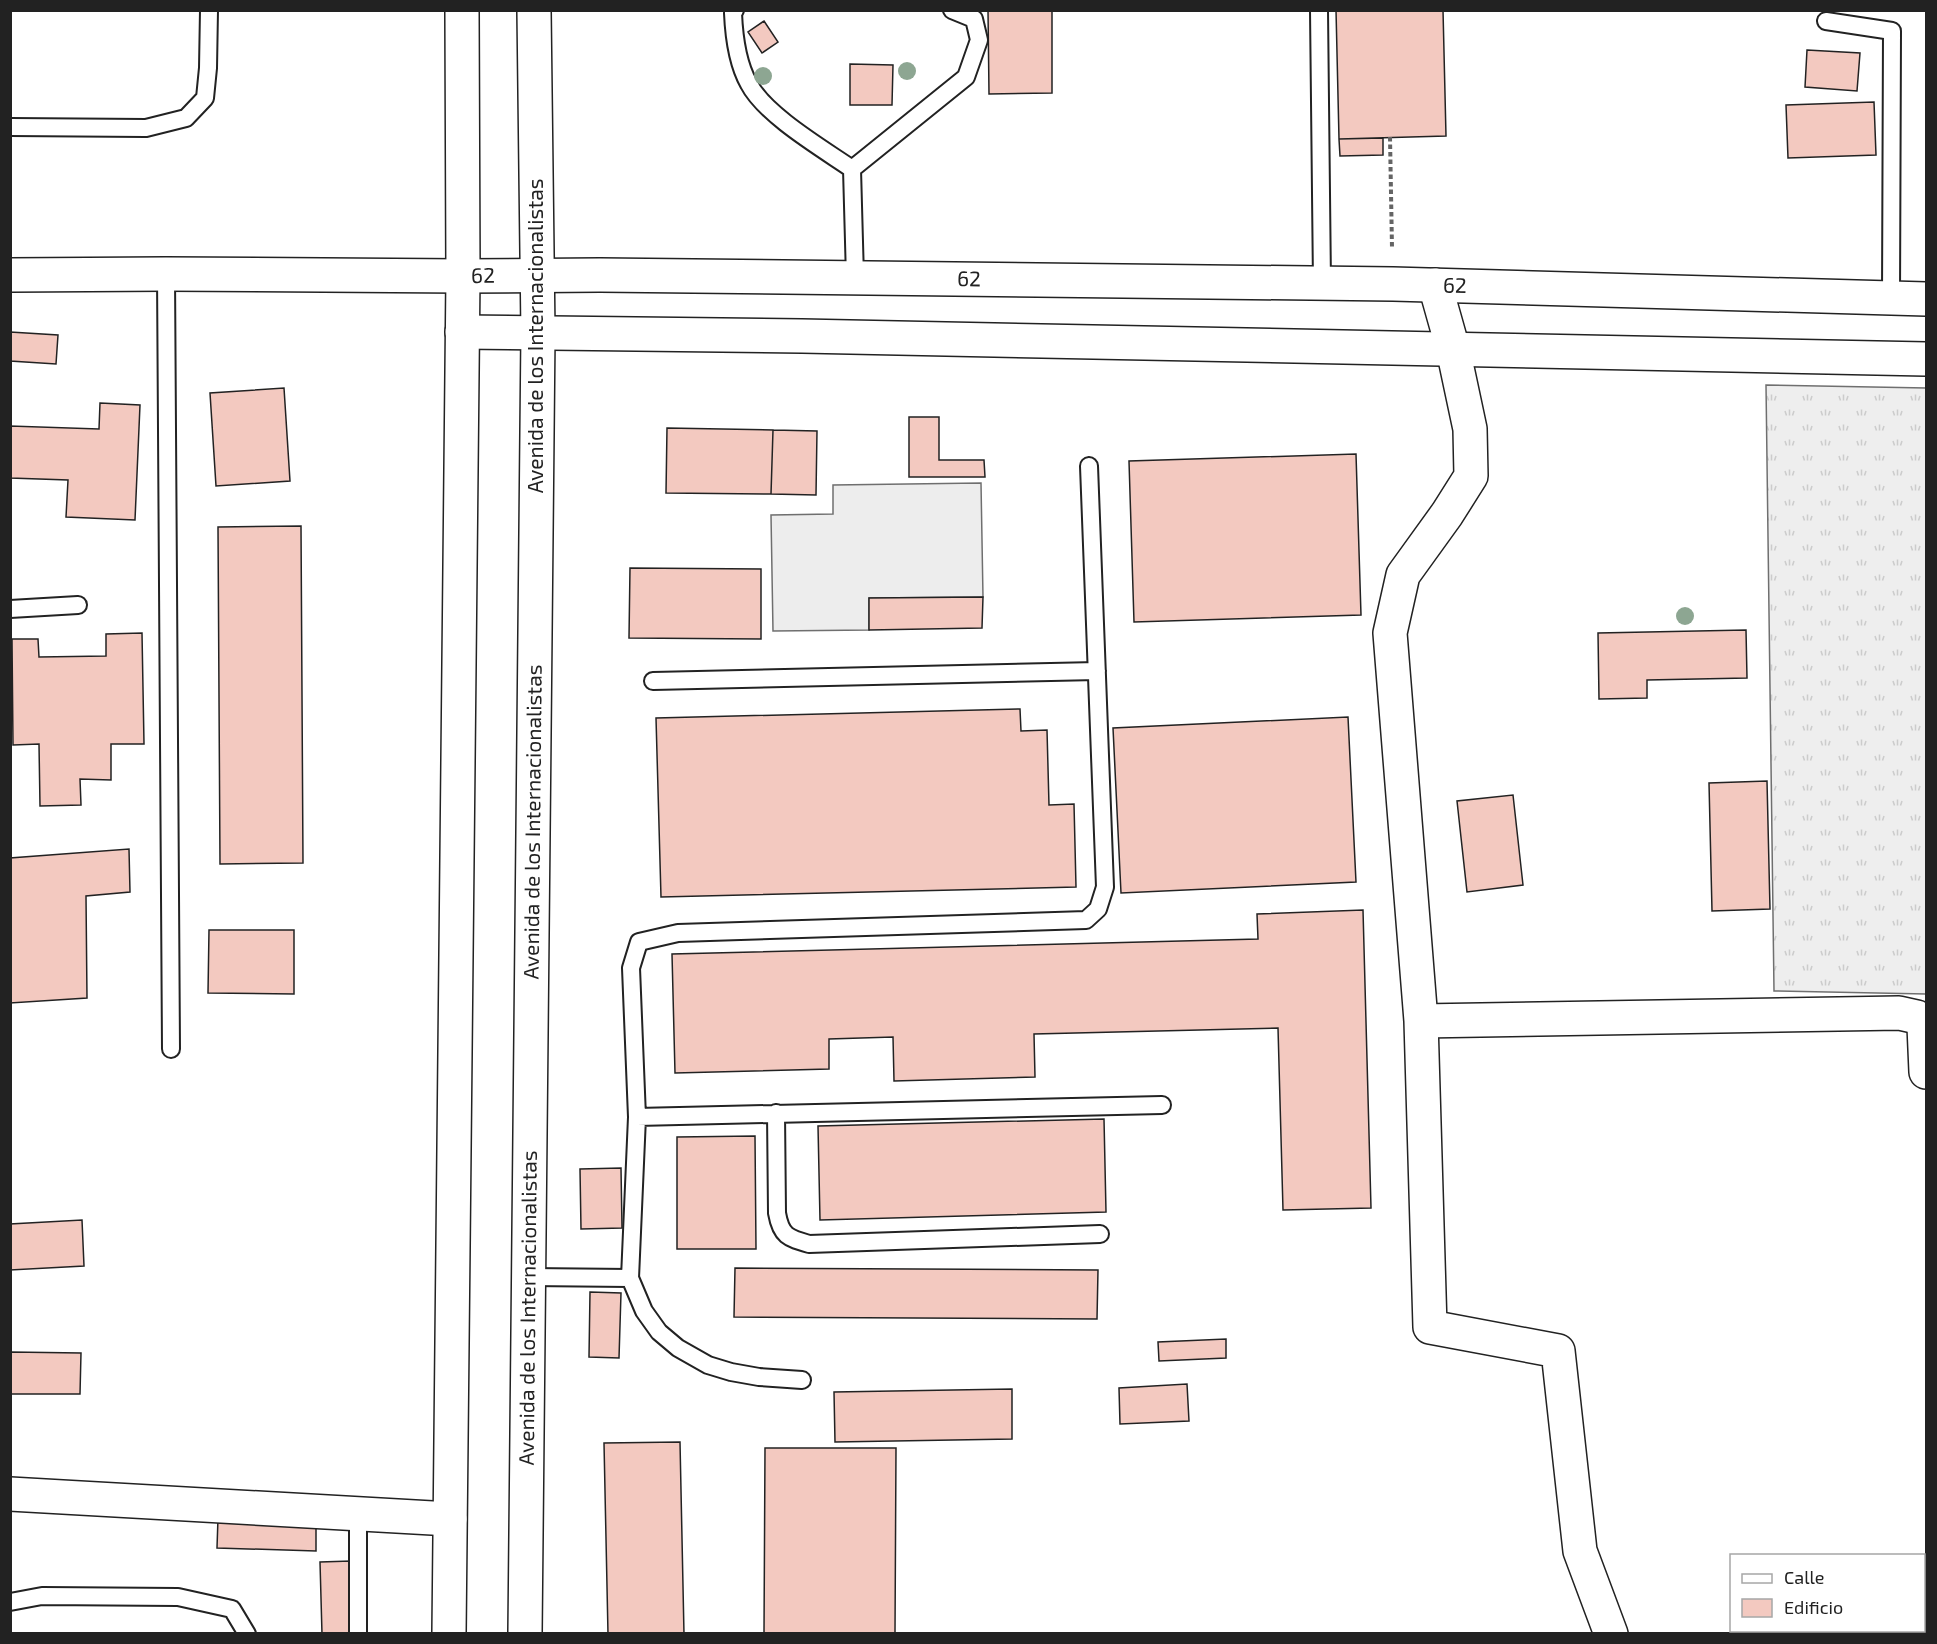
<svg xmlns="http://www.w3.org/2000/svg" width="1937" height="1644" font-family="'Exo 2',sans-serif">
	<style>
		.grass { fill: url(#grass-tufts); stroke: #6f6f6f; stroke-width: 1.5 }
		.parking { fill: #ededed; stroke: #6f6f6f; stroke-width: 1.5 }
		.building { fill: #f3c9c0; stroke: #222; stroke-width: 1.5 }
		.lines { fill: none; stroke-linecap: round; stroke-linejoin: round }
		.lane-casing { stroke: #222; stroke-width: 20 }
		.street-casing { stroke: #222; stroke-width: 36 }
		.secondary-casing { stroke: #222; stroke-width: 36 }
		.highway-casing { stroke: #222; stroke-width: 36 }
		.path { stroke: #646464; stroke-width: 4; stroke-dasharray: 4.5 3; stroke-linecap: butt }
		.lane { stroke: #fff; stroke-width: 16 }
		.street { stroke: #fff; stroke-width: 33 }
		.secondary { stroke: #fff; stroke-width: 33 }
		.highway { stroke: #fff; stroke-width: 33 }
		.tree { fill: #8da692 }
		.labels { text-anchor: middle; stroke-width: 4.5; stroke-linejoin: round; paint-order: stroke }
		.street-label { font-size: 21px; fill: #222; stroke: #fff }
	</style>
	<defs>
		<pattern id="grass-tufts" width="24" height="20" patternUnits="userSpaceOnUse" patternTransform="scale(1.5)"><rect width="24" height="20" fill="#eee"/><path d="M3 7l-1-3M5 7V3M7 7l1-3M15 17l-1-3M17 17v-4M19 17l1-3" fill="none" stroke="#ccc"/></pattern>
	</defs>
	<rect width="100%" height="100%" fill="#fff"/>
	<path class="grass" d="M1766 385 1926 388V994L1774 991Z"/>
	<path class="parking" d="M981 483 983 597 869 598V630L773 631 771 515 833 514V485Z"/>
	<path class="building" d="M988 10H1052V93L989 94Z
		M1336 10H1443L1446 136 1339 139Z
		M764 21 778 42 762 53 748 32Z
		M1807 50 1860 53 1857 91 1805 87Z
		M850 64 893 65 892 105H850Z
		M1874 102 1876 155 1788 158 1786 105Z
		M1383 138V155L1340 156 1339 139Z
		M10 332 58 335 56 364 10 361Z
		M284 388 290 481 216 486 210 393Z
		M100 403 140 405 135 520 66 517 68 480 10 478V426L99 429Z
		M909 417H939V460H984L985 477H909Z
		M667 428 773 430 771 494 666 493Z
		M773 430 817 431 816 495 771 494Z
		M1356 454 1361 615 1134 622 1129 461Z
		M301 526 303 863 220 864 218 527Z
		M630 568 761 569V639L629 638Z
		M983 597 982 628 869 630V598Z
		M1746 630 1747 678 1647 680V698L1599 699 1598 633Z
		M142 633 144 744H111V780L80 779 81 805 40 806 39 744 13 745 12 639H38L39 657 106 656V634Z
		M1020 709 1021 731 1047 730 1049 805 1074 804 1076 887 661 897 656 718Z
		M1348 717 1356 882 1121 893 1113 728Z
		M1767 781 1770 909 1712 911 1709 783Z
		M1513 795 1523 885 1467 892 1457 801Z
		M129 849 130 892 86 896 87 998 10 1003V858Z
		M1363 910 1371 1208 1283 1210 1278 1028 1034 1034 1035 1077 894 1081 893 1037 829 1039V1069L675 1073 672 954 1258 939 1257 914Z
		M209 930H294V994L208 993Z
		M1104 1119 1106 1212 820 1220 818 1126Z
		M755 1136 756 1249H677V1137Z
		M621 1168 622 1228 581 1229 580 1169Z
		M82 1220 84 1266 10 1270V1224Z
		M735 1268 1098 1270 1097 1319 734 1317Z
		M590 1292 621 1293 619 1358 589 1357Z
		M1226 1339V1358L1159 1361 1158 1342Z
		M10 1352 81 1353 80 1394H10Z
		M1187 1384 1189 1421 1120 1424 1119 1388Z
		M1012 1389V1439L835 1442 834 1392Z
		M680 1442 684 1634H608L604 1443Z
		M765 1448H896L895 1634H764Z
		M218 1518 316 1522V1551L217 1548Z
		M351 1561 353 1634H322L320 1562Z"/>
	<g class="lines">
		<g class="lane-casing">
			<path id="lane" d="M735 10 733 13C734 37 737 63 749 84 765 115 823 149 852 169
				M1319 10 1322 284
				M1826 21 1892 31 1891 298
				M10 127 146 128 186 118 205 98 208 68 209 10
				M852 169 966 77 979 40 974 19 952 10
				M852 169 855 278
				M166 274 171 1049
				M10 609 78 605
				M653 681 1097 671
				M776 1113 777 1213C781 1236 788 1238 809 1244L1100 1234
				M637 1117 1162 1105
				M529 1277 630 1278
				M802 1380 759 1377 731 1372 708 1365 678 1348 659 1332 644 1311 630 1278 637 1117 631 968 639 942 678 933 1086 920 1098 909 1105 887 1089 466
				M10 1602 42 1596 178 1597 232 1609 247 1634
				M358 1634V1515"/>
		</g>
		<g class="street-casing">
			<path id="street" d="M10 275 166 274 463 276
				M1435 285 1453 349 1470 429 1471 476 1447 514 1403 575 1390 633 1421 1021 1430 1327 1558 1351 1580 1551 1611 1634
				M1421 1021 1899 1013 1917 1017 1924 1026 1926 1072
				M10 1494 450 1519"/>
		</g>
		<g class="secondary-casing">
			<g id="secondary">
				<path id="s1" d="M463 276 600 275 1393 284 1926 299"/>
				<path d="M462 332 802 336 1926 359"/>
			</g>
		</g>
		<g class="highway-casing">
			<g id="highway">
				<path d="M449 1634 463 276 462 10"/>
				<path id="s2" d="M525 1634 538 333 534 10"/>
			</g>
		</g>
		<path class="path" d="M1390 137 1392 248"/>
		<use href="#lane" class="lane"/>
		<use href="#street" class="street"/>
		<use href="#secondary" class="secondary"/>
		<use href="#highway" class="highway"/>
	</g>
	<g class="tree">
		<circle cx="907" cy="71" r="9"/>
		<circle cx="763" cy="76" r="9"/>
		<circle cx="1685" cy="616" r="9"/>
	</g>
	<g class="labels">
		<g class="street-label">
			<text dy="7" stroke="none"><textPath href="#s1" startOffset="20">62</textPath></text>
			<text dy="7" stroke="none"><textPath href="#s1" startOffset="506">62</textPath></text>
			<text dy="7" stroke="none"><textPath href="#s1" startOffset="992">62</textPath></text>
			<text transform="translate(536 336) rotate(-90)" y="7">Avenida de los Internacionalistas</text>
			<text dy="7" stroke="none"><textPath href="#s2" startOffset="812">Avenida de los Internacionalistas</textPath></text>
			<text dy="7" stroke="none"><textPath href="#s2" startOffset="326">Avenida de los Internacionalistas</textPath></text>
		</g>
	</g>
	<rect width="1937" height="1644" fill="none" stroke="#222222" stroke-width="24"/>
	<rect x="1730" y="1554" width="195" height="78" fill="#ffffff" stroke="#a7a7a7" stroke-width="1.5"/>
	<rect x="1742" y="1574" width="30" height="9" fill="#ffffff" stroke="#a7a7a7" stroke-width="1.5"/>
	<text x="1784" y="1584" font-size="18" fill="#222222">Calle</text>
	<rect x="1742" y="1599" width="30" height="18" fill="#f3c9c0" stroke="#a7a7a7" stroke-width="1.5"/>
	<text x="1784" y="1614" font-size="18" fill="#222222">Edificio</text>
</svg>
